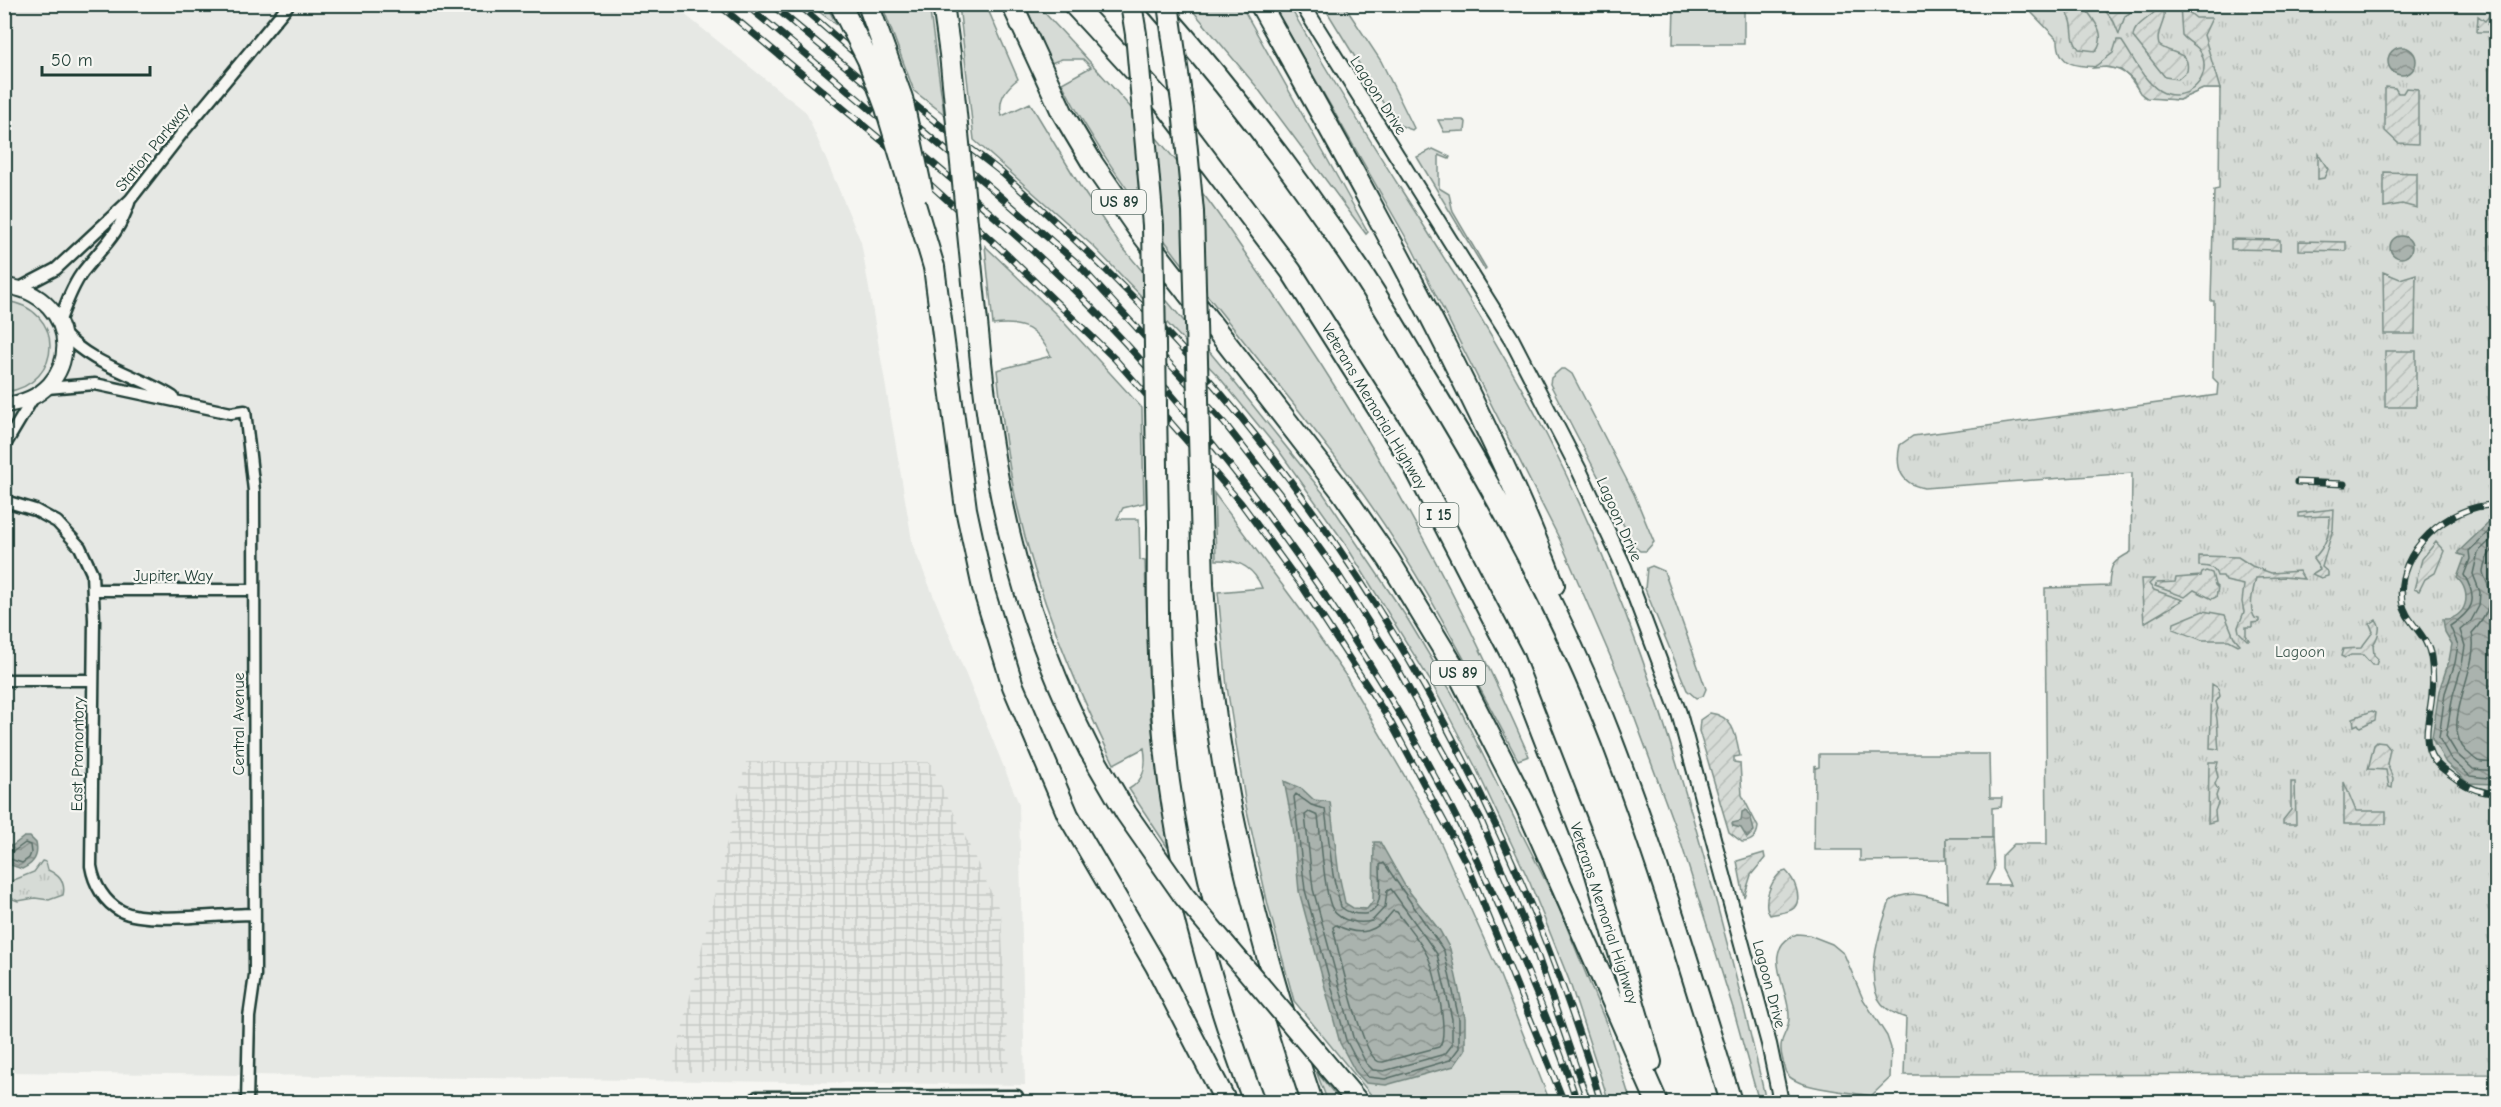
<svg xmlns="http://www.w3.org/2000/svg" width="2501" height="1107" font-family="'Comic Neue',sans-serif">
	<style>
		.built { fill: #e6e8e4 }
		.industrial { fill: url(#industrial-grid) }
		.grass { fill: #d6dbd6; stroke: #7a8c85; stroke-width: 1.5 }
		.park { fill: url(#park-tufts); stroke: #7a8c85; stroke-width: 1.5 }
		.garden { fill: url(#garden-furrows); stroke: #7a8c85; stroke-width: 1.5 }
		.water { fill: url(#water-waves); stroke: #72847d; stroke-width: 1.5 }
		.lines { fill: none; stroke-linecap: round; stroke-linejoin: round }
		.shore { stroke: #576c65; stroke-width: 1.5 }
		.minor-casing { stroke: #1f3d34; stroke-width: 15 }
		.tertiary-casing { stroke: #1f3d34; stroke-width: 18 }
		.motorway-casing { stroke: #1f3d34; stroke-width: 24 }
		.minor { stroke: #f6f6f2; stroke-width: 10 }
		.tertiary { stroke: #f6f6f2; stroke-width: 14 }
		.motorway { stroke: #f6f6f2; stroke-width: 20 }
		.rail-casing { stroke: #1f3d34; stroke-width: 7 }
		.rail { stroke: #f6f6f2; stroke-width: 4.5; stroke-dasharray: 14; stroke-linecap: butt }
		.motorway-bridge-casing { stroke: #1f3d34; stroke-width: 24; stroke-linecap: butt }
		.motorway-bridge { stroke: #f6f6f2; stroke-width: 20 }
		.labels { text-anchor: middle; stroke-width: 4.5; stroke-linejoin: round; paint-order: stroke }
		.shield { fill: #f6f6f2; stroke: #60746d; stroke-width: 1.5 }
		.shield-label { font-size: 15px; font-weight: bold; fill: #1f3d34 }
		.street-label { font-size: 16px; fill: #1f3d34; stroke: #f6f6f2 }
		.park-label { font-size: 16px; fill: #445d54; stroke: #f6f6f2 }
	</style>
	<defs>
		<pattern id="industrial-grid" width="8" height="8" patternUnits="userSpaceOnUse" patternTransform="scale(1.5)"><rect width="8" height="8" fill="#e6e8e4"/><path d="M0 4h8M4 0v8" fill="none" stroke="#c5c8c4"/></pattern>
		<pattern id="park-tufts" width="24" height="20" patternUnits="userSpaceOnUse" patternTransform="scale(1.5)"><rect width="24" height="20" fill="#d6dbd6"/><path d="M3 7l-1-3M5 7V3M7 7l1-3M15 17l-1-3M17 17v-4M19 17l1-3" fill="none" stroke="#b7bdb8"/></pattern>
		<pattern id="garden-furrows" width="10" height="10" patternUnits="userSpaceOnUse" patternTransform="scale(1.5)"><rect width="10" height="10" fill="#d6dbd6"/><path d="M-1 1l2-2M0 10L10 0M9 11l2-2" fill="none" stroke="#b7bdb8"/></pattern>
		<pattern id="water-waves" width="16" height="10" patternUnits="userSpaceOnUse" patternTransform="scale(1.5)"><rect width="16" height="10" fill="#aab3ae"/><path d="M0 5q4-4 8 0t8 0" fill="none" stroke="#8a938e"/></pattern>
	</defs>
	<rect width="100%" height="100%" fill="#f6f6f2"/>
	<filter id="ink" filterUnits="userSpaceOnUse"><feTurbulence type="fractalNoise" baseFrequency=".0167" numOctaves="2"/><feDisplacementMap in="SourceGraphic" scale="12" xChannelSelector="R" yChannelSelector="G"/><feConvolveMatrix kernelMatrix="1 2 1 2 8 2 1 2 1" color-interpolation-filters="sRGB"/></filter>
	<g filter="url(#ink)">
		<path class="built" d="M5 5H673L806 112 861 242 913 546 1019 804 1025 1085 5 1072Z"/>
		<path class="industrial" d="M746 762H930L1001 913 1009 1072H672Z"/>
		<path class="grass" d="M810 5H826L837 25Z
			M882 5H929L944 114 914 91Z
			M959 5H986L1018 79C1006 88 997 100 1002 116L1030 103 1080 186 1118 242 1223 368 1323 493 1407 618 1452 693 1559 908 1608 1028 1631 1102H1609L1569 980 1530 883 1475 766 1431 682 1344 542 1277 448 1219 377 1093 246 974 140Z
			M1025 5H1037C1096 67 1153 131 1207 199 1225 223 1242 249 1259 273 1368 426 1454 585 1529 756L1518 760C1466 662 1416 564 1349 475 1293 401 1234 330 1177 257 1134 199 1095 148 1062 83L1091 67 1083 59H1062L1051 63Z
			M1188 5H1241L1368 232 1366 234 1256 86Z
			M1273 5H1289C1371 151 1470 287 1547 436 1620 579 1668 725 1710 879 1730 954 1750 1027 1766 1102H1759L1733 1008 1682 846 1621 681 1560 540 1412 248Z
			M1323 5H1344L1381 61 1414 128 1412 130 1399 125 1391 116Z
			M1674 5H1744V44H1673Z
			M1438 120H1463L1466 122 1465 131 1444 132Z
			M1433 149 1450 157 1449 159 1439 155V188L1449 194 1453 212 1486 268 1485 270 1417 157Z
			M985 246 1057 315 1142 408 1144 503 1123 508 1117 519H1139L1140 560 1145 561 1150 715 1168 848 1129 789C1145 780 1147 765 1144 748L1114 764C1073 680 1038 596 1017 505 1007 461 1002 415 997 370L1051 356C1038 329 1024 321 993 325Z
			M5 301C65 308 65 384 5 392Z
			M1561 369H1565L1572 374 1634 494 1654 542 1646 551H1640L1635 547 1550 384 1551 378Z
			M1214 493 1300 609 1346 676 1431 821 1497 968 1550 1102H1377L1294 1001 1268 905 1246 806 1227 687 1218 592 1262 588C1254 567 1238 559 1216 560Z
			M1652 566 1664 571 1706 689 1703 696 1696 698 1687 690 1645 589 1647 568Z
			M1819 754H1989L1990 798H2002L2001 807 1992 808V838H1946V860L1860 861V850H1814L1815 765 1816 768 1819 767Z
			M1797 934 1809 935 1832 944 1844 954 1863 999 1887 1036 1891 1048 1890 1078 1871 1096C1852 1092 1797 1089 1787 1074 1784 1071 1784 1065 1783 1061 1776 1036 1789 1036 1789 1017 1790 989 1758 949 1797 934Z
			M1316 1071 1341 1102H1328Z"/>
		<path class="park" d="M2028 5H2496V1074L1904 1075 1906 1018C1897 1015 1888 1011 1882 1004 1863 982 1881 926 1890 901 1910 888 1928 897 1948 902L1946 838H1992L1994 869 1986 885H2010L2002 869V856L2014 844H2047L2045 588 2109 586C2110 564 2112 562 2131 552L2132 473 1924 488C1900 484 1895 467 1900 445L1913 436 2217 395 2218 383 2213 378 2214 301H2211L2214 190 2219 189 2220 89H2203L2179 100 2144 97C2134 87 2133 76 2119 70 2099 61 2058 78 2058 40L2030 11Z
			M42 861 46 862 48 870C59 875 66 883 63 895L49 900 35 898 18 901 10 898 9 882 34 872Z"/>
		<path class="garden" d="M2059 5H2083C2093 20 2108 33 2096 51L2079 49C2066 34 2081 23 2059 5Z
			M2101 5H2142L2125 16 2119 34 2114 22Z
			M2160 5C2172 17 2154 30 2159 45 2170 55 2191 50 2187 71L2178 79 2165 77 2133 37C2134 22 2154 18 2160 5Z
			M2180 5 2196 18H2212L2204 35 2220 89H2203L2179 100 2147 98 2140 93 2133 80 2121 70 2106 67 2093 68 2113 53 2117 40H2121C2132 55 2143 81 2160 91 2183 104 2210 83 2203 58 2200 45 2189 44 2182 35Z
			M2490 15 2488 25 2496 29V32H2477L2478 16 2485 21Z
			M2385 87 2395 88 2398 93H2403L2406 88 2418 89V144L2398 143 2385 131Z
			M2318 154 2328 169 2324 178 2318 179Z
			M2384 172 2417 173V208L2402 204 2384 207Z
			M2231 239 2280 240V250L2231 249Z
			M2299 241 2346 242V251L2299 250Z
			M2383 272 2400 279 2416 274 2415 334H2384Z
			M2385 351H2416V407H2385Z
			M2334 509 2333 529 2322 567 2328 572V576L2321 578 2312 574 2320 569 2313 559C2326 546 2330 534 2330 516L2299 517V513Z
			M2436 542 2444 551 2435 573 2425 579 2419 591 2414 589 2422 559Z
			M2199 556 2238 557 2252 566 2271 573 2299 571 2304 579 2283 577 2256 578C2253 590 2248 608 2255 618L2259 619V622L2252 623V627H2246V635L2249 640H2247L2239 632 2238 627 2244 612 2242 602 2244 585 2226 581 2223 576H2217C2214 566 2209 567 2199 566Z
			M2206 571 2212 573 2215 585 2218 588 2216 597 2212 599 2194 590 2185 597 2155 586 2157 583 2175 582 2176 578 2201 576 2202 573Z
			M2141 579H2154L2149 584 2154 590 2183 600 2144 623Z
			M2203 611 2225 615 2234 637 2240 644 2238 645 2229 640H2202L2173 629 2174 623Z
			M2376 620C2383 627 2378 637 2373 645L2374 655 2378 659 2376 665H2372L2363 655H2351L2345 658 2341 656 2343 649 2361 648 2373 632 2370 624Z
			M2212 684 2218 688 2220 696 2216 702 2218 709 2216 714C2219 726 2217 736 2219 749L2210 748Z
			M2372 711 2376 713 2375 720 2360 727 2358 724 2354 726 2353 718Z
			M1710 713C1734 716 1736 736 1740 756L1734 757V762L1740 763 1742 795 1758 827C1757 836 1752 842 1742 842L1729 832 1699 731 1700 720Z
			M2377 742 2385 743 2390 749 2387 764 2393 778 2392 788 2389 787 2386 770 2368 769 2374 745Z
			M2209 762H2218L2216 770 2218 777 2215 784 2218 790 2216 796 2218 803 2215 811 2216 821 2208 823Z
			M2291 782H2295L2296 824H2283V820L2291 810Z
			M2344 782 2356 811H2386V824H2344Z
			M1764 853 1765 858 1751 875 1744 897 1737 861Z
			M1786 871C1794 879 1803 898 1794 908 1789 913 1777 913 1770 915 1762 903 1770 883 1780 873Z"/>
		<path class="water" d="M2388 61a14 14 0 1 1 28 0a14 14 0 1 1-28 0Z
			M2390 247a11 11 0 1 1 22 0a11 11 0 1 1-22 0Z
			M2496 516V784H2494L2468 783 2446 763 2432 738 2439 691 2449 661 2452 644 2445 632 2443 619C2467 620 2473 592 2457 578L2465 556 2458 554V552Z
			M1284 781 1302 789 1314 800 1330 802 1339 875 1345 903 1353 908 1367 909 1373 901 1374 842H1380L1405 886 1440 931 1450 949 1465 1018V1050L1454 1066 1386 1085 1366 1083 1355 1071 1340 1043 1299 891 1293 827Z
			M1746 810 1751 818 1754 831 1747 838 1741 828 1733 826 1732 823 1741 821 1742 812Z
			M24 837H30L36 843C39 856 34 864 22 869L5 863V844L12 846Z"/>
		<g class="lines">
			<path class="shore" d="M2496 524 2469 551 2470 559 2464 575C2479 600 2473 611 2450 626L2458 645 2455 663 2445 693 2439 738 2451 759 2470 776 2496 779
				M2496 535 2478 552 2473 574 2480 592 2479 606 2471 621 2460 630 2465 646 2462 665 2453 695 2446 736 2457 754 2473 769 2496 771
				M2496 547C2489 553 2484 561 2483 571 2483 575 2486 580 2488 585 2493 604 2485 619 2472 633 2481 668 2438 725 2467 752 2470 754 2474 759 2478 761 2483 763 2491 762 2496 762
				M1296 794 1311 805 1325 809 1333 875 1341 907C1348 913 1354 914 1363 914 1385 915 1380 879 1380 865L1384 863 1444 951 1459 1019V1048L1450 1060 1385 1079 1368 1077 1360 1067 1346 1040 1305 890 1294 797Z
				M1309 812 1318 816C1321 836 1324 895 1333 910 1341 922 1360 924 1372 921L1385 907 1387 891 1391 889 1437 954 1452 1019V1045L1445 1054 1384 1071 1373 1070 1366 1063 1353 1037 1313 889 1305 815Z
				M4 850 14 851 25 843 30 845 31 853 29 858 22 863 4 857
				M1393 911 1397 912C1407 926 1419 939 1427 955 1435 969 1450 1035 1439 1047L1383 1062C1379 1062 1378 1062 1375 1059 1361 1047 1338 951 1333 927L1336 925C1361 938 1377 932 1393 911Z"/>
			<g class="minor-casing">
				<path id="minor" d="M20 288 56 269 130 200 183 132 289 4
					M60 320C66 304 72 287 82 273 102 247 118 236 129 203
					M63 333C93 366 136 374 173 397
					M47 388 95 384 231 413 245 411 254 491 255 975 249 1017 247 1102
					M4 443 5 501
					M5 445 33 398
					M5 501 35 510 57 522 80 547 92 573 94 620 91 866C94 884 104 902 121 911 146 924 222 914 253 914
					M93 590H253
					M4 680H93
					M757 1097 1017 1096V1102"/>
			</g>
			<g class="tertiary-casing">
				<path id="tertiary" d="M1302 4 1511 338 1580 472 1624 567 1679 713 1769 1044 1781 1102
					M4 286C83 294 86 397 4 405"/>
			</g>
			<g class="motorway-casing">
				<path id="motorway" d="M1012 4 1062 112 1093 164 1138 229 1342 492 1389 560 1460 677 1526 806 1657 1102
					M1073 4 1164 103 1291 271 1413 464 1513 658 1593 864 1651 1062
					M1131 4 1136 34
					M1156 4C1228 86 1295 173 1355 263 1380 299 1402 338 1424 375 1495 491 1562 612 1611 738 1657 858 1694 980 1731 1102
					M1260 4C1330 129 1400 253 1463 381 1496 448 1528 515 1554 585
					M934 267 966 509 983 588 1013 686 1068 815 1156 966 1226 1102
					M981 362C996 503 1024 621 1089 749
					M1158 527C1157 612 1158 697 1169 782 1184 892 1215 999 1254 1102
					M1203 584C1212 766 1255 930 1312 1102"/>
			</g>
			<use href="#minor" class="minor"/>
			<use href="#tertiary" class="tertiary"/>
			<use href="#motorway" class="motorway"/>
			<g class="rail-casing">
				<path id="rail" d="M718 4 881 140 1000 248 1115 359 1241 503 1304 589 1390 721 1468 866 1564 1102
					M745 4C814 61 882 119 949 177 1001 222 1052 266 1099 315 1275 499 1420 718 1519 952 1540 1001 1561 1051 1577 1102
					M771 4 984 182 1078 264 1225 424 1286 502 1338 574 1398 669 1481 820 1537 954 1588 1102
					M798 4C842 42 886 81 931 118 954 137 979 154 1002 173 1040 207 1078 242 1114 278 1344 505 1508 794 1601 1102
					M2297 482 2344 484
					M2496 505C2449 504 2395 552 2402 601 2405 622 2427 633 2431 657 2433 669 2433 681 2432 693 2431 714 2420 741 2434 760 2439 767 2448 773 2455 778 2468 788 2480 793 2496 793"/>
			</g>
			<use href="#rail" class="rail"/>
			<g class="motorway-bridge-casing">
				<path id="motorway-bridge" d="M840 4 868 60 886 108 934 267
					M868 4 902 98 922 191
					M943 4 950 54 981 362
					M1168 4 1183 109 1193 212 1203 584
					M1136 34 1153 225 1158 527
					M1089 749 1126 813 1184 896 1358 1102"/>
			</g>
			<use href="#motorway-bridge" class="motorway-bridge"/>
		</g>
	</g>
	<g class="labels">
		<g class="shield">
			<rect x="1092" y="190" width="54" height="24" rx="4.5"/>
			<rect x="1419.5" y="503" width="39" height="24" rx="4.5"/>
			<rect x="1431" y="661" width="54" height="24" rx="4.5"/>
		</g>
		<g class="shield-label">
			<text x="1119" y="207">US 89</text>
			<text x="1439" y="520">I 15</text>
			<text x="1458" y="678">US 89</text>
		</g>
		<g class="street-label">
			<text transform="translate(1379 95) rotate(57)" y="6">Lagoon Drive</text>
			<text transform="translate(152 147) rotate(-51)" y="6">Station Parkway</text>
			<text transform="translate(1375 406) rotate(59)" y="6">Veterans Memorial Highway</text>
			<text transform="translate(1620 519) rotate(66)" y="6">Lagoon Drive</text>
			<text x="173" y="581">Jupiter Way</text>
			<text transform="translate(238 724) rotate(-90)" y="6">Central Avenue</text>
			<text transform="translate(77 754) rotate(-89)" y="6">East Promontory</text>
			<text transform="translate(1605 913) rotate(72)" y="6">Veterans Memorial Highway</text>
			<text transform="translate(1770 984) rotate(75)" y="6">Lagoon Drive</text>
		</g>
		<g class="park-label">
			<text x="2300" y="657">Lagoon</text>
		</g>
	</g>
	<rect width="2501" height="1107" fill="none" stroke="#f6f6f2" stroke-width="24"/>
	<rect x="12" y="12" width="2477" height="1083" fill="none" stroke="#1f3d34" stroke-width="2" filter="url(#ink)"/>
	<path d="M42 66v9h108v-9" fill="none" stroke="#1f3d34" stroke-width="3"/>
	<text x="51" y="66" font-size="18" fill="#1f3d34" stroke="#f6f6f2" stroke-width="4.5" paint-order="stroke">50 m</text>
</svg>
